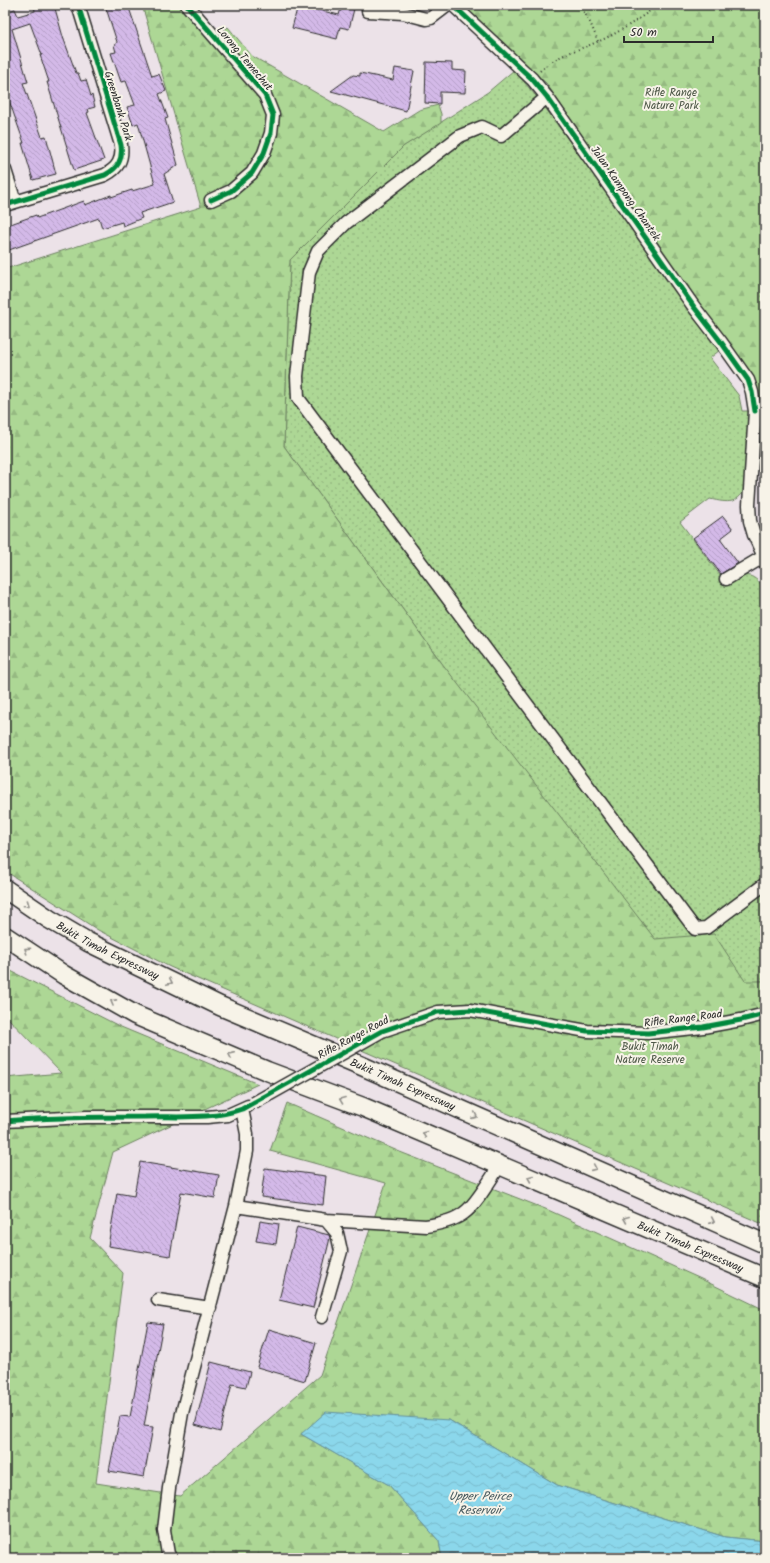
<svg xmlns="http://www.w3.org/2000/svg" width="770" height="1563" font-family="Kalam,sans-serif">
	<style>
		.grass { fill: url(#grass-dots); stroke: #6c8160 }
		.forest { fill: url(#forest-firs); stroke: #6c8160 }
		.water { fill: url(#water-waves); stroke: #65929e }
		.building { fill: url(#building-back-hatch); stroke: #2b2b2b }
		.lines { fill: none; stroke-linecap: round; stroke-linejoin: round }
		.minor-casing { stroke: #2b2b2b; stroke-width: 15 }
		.highway-casing { stroke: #2b2b2b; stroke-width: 21 }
		.path { stroke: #2b2b2b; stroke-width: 2; stroke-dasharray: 1 3; stroke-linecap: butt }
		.minor { stroke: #f7f3e8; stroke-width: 12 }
		.highway { stroke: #f7f3e8; stroke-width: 18 }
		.minor-bridge-casing { stroke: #2b2b2b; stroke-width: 15; stroke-linecap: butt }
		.minor-bridge { stroke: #f7f3e8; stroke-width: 12 }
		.cycleway-casing { stroke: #f7f3e8; stroke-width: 8 }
		.cycleway { stroke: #00873e; stroke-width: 5 }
		.oneway { stroke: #918f8a }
		.labels { text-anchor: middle; stroke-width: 4; stroke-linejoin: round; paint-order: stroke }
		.street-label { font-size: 11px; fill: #2b2b2b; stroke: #f7f3e8 }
		.park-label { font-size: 11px; fill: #4c5646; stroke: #f7f3e8 }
		.water-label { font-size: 12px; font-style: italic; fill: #43565b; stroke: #f7f3e8 }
	</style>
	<defs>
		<pattern id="grass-dots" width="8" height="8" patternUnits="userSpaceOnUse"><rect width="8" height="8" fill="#add795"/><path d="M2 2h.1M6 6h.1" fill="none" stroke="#95b981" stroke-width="1.8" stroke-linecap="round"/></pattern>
		<pattern id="forest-firs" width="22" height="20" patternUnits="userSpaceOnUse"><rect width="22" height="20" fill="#add795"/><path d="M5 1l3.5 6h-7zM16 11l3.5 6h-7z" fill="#95b981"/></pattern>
		<pattern id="water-waves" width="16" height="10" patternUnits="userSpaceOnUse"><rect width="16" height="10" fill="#8bd7eb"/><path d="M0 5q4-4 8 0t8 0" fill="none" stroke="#78b9ca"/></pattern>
		<pattern id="building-back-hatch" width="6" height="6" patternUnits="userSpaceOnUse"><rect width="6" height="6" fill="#d3b9e8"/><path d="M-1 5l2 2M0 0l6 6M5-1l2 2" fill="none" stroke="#b59fc7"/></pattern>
	</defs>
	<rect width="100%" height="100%" fill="#ece2e8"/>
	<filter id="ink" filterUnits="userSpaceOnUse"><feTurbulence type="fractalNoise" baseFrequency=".025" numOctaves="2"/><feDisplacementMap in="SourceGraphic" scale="8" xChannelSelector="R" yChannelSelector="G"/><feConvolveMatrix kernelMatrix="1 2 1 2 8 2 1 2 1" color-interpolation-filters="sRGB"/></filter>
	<g filter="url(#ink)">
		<path class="grass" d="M514 70 541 102 720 350 710 358 739 396 742 411H750L746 485C739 505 728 503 710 499L680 522 727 584C745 573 751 571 765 589V981L745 982 765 1225 441 662 284 446 290 260 404 146 488 92Z"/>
		<path class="forest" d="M142 5H195L219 34 228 27 252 56 384 132 419 110 438 105 441 114V123L404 146 290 260 284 446 441 662 655 939 714 934 745 981H765V1225L170 967 98 930 5 871V269L201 207Z
			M461 5H765V406L758 399 752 378 744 363 698 305 546 83 512 54Z
			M5 968 121 1027 258 1084 113 1152 90 1238 123 1273 96 1483 180 1496 320 1375 386 1183 270 1151 287 1103 400 1152 548 1210 701 1279 765 1310V1541L725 1537 557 1485 449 1420 301 1434 389 1485 439 1541 442 1558H5V1078L61 1073 5 1015Z"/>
		<path class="water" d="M326 1412 449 1420 557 1485 725 1537 765 1541V1558H442L439 1541 389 1485 301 1434Z"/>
		<path class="building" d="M34 5H54L63 37 76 73H78L81 81 86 80 91 96 92 95 95 107 88 109 89 112 87 113 104 160 74 170 47 82H49L40 55H42L30 23 12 29 28 82 23 83 42 137 46 136 56 174 33 180 22 143H24L5 89V12L15 9 18 16 35 11Z
			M105 5H128L152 76 159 74 166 91 159 94 168 118 165 119 178 165 164 174 173 202 140 213 142 218 123 226 122 222 102 228 99 218 9 250 5 238V226L36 215 37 218 84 201 85 205 111 195V197L132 190V191L155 184 138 123 133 125 127 107 135 105 126 81 121 82 111 53 116 52 114 45 116 44 117 42Z
			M298 5 339 15 342 5H355L349 29 340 27 337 39 292 28Z
			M426 62 452 63V70L466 71 465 93 440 92V104L425 103Z
			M395 68 414 71 406 111 331 91 353 75 360 76V73L393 80Z
			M723 516 733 529 720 539 738 563 721 574 693 538Z
			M140 1162 219 1175 215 1198 181 1192 170 1256 108 1246 117 1193 134 1196Z
			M265 1168 326 1176 323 1205 261 1197Z
			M260 1221 279 1224 276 1244 256 1241Z
			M297 1227 329 1235 330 1238 313 1308 279 1300Z
			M148 1322 163 1324 144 1426 153 1427 144 1477 109 1471 120 1416 130 1417Z
			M269 1329 316 1343 305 1381 257 1367Z
			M211 1362 250 1372 246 1387 232 1384 220 1432 195 1425Z"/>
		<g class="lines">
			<g class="minor-casing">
				<path id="minor" d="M187 5 265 95 273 115 271 133 264 153 252 173 231 191 211 200
					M453 5 532 79 547 97 694 307 721 342 748 380 752 392 755 411 749 505 750 521 754 535 765 559
					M368 11 403 13 426 19 431 18 448 5
					M547 97 501 136 482 127 460 136 346 223 318 251 309 272 297 376 298 398 695 929 706 928 765 884
					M5 170 15 202
					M5 205 105 175C118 168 123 160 121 145L78 5
					M726 579 763 557
					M382 1031 438 1012 470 1010 587 1031 648 1033 703 1027 741 1020 765 1014
					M5 1121 86 1117H207L228 1115 248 1106
					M236 1206 326 1220 426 1226C438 1224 454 1221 464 1213 476 1205 491 1178 500 1165
					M158 1300 210 1308
					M322 1317 341 1251 337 1233 326 1220
					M171 1558 168 1554 164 1530 169 1488 182 1413 236 1206 247 1151V1134L242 1109"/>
			</g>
			<g class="highway-casing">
				<g id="highway">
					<path id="s1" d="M5 889 49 919 88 942 220 1006 362 1066 765 1244"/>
					<path id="s2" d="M5 936 64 975 135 1015 267 1071 363 1107 765 1278"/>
				</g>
			</g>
			<path class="path" d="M579 5 589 20 598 41
				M540 71C556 55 576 51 597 42 619 33 639 19 658 5
				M762 501 765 525"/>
			<use href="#minor" class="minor"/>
			<use href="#highway" class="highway"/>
			<g class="minor-bridge-casing">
				<path id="minor-bridge" d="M254 1103 382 1031"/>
			</g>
			<use href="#minor-bridge" class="minor-bridge"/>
			<g class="cycleway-casing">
				<path id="cycleway" d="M187 5 265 95 273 115 271 133 264 153 252 173 231 191 211 200
					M453 5 532 79 547 97 694 307 721 342 748 380 752 392 755 411
					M5 205 105 175C118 168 123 160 121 145L78 5
					M5 1121C52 1117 98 1117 145 1117 177 1116 211 1120 242 1109L382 1031 438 1012 470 1010 587 1031 648 1033 703 1027 741 1020 765 1014"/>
			</g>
			<use href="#cycleway" class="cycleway"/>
		</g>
		<defs><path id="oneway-chevron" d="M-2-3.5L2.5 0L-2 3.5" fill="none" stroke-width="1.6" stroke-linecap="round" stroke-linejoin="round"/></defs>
		<g class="oneway">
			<use href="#oneway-chevron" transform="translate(27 904) rotate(35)"/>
			<use href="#oneway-chevron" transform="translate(27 950) rotate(-146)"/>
			<use href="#oneway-chevron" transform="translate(170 982) rotate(25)"/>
			<use href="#oneway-chevron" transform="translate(113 1002) rotate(-151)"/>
			<use href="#oneway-chevron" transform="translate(231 1055) rotate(-156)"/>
			<use href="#oneway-chevron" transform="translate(342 1100) rotate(-159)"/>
			<use href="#oneway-chevron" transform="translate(475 1116) rotate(24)"/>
			<use href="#oneway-chevron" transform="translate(425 1134) rotate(-157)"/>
			<use href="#oneway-chevron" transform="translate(594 1168) rotate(24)"/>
			<use href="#oneway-chevron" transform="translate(530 1178) rotate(-157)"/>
			<use href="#oneway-chevron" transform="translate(626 1219) rotate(-157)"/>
			<use href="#oneway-chevron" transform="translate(712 1221) rotate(24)"/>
		</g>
	</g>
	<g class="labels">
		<g class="street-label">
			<text transform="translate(245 58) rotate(50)" y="4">Lorong Temechut</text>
			<text transform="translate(119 106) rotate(73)" y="4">Greenbank Park</text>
			<text transform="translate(626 193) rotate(55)" y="4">Jalan Kampong Chantek</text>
			<text dy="4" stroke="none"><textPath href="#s1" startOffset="120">Bukit Timah Expressway</textPath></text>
			<text transform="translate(683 1018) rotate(-7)" y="4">Rifle Range Road</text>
			<text transform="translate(353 1037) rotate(-28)" y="4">Rifle Range Road</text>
			<text dy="4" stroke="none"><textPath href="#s1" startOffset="444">Bukit Timah Expressway</textPath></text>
			<text dy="4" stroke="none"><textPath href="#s2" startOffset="754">Bukit Timah Expressway</textPath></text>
		</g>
		<g class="park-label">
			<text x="671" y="96">Rifle Range<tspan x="671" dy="13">Nature Park</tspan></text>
			<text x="650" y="1050">Bukit Timah<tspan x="650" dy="13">Nature Reserve</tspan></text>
		</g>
		<g class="water-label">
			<text x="480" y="1500">Upper Peirce<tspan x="480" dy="14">Reservoir</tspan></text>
		</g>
	</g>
	<rect width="770" height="1563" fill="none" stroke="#f7f3e8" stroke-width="20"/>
	<rect x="10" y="10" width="750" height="1543" fill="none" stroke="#2b2b2b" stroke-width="1.5" filter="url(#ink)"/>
	<path d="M624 36v6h89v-6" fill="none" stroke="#2b2b2b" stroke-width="2"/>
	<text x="630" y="36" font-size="12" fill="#2b2b2b" stroke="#f7f3e8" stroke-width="3" paint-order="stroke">50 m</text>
</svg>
